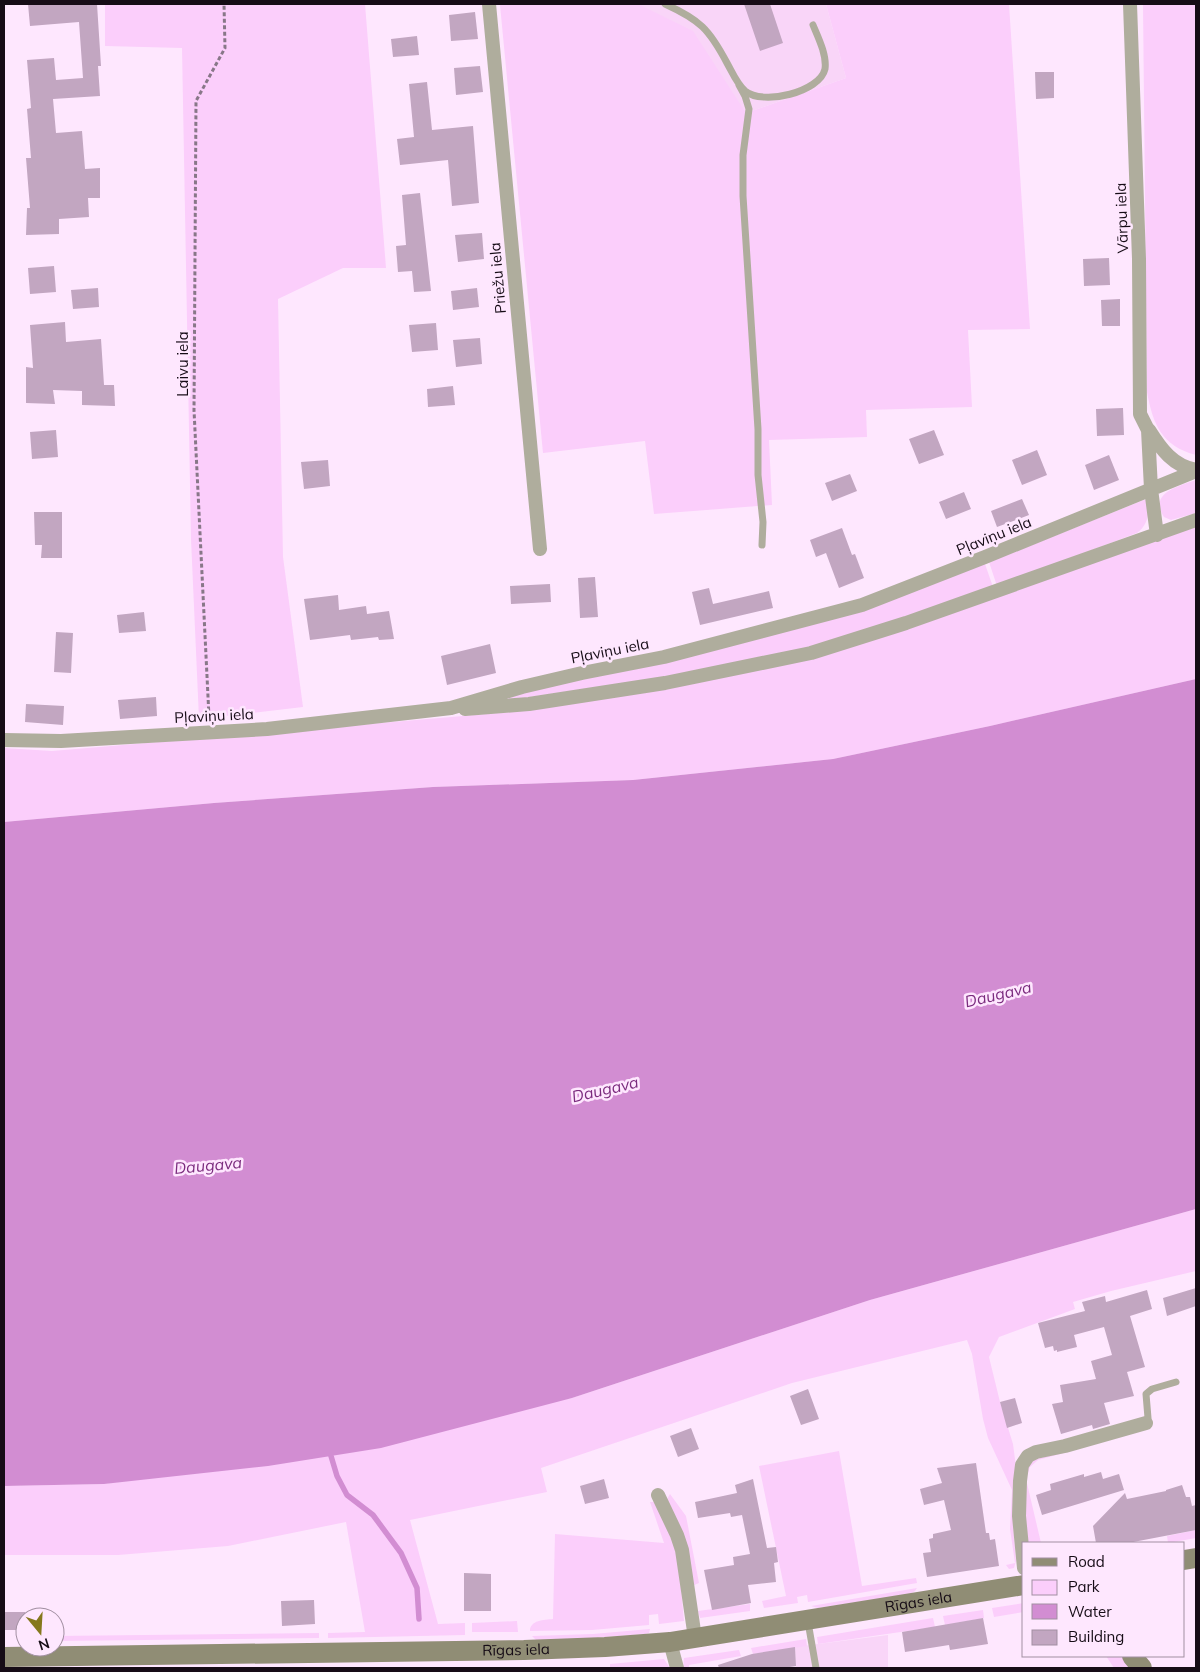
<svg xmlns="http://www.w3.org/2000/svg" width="1200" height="1672" font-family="Mulish,sans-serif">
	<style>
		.built { fill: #f9d5f8 }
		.green { fill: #fbcefb }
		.water { fill: #d28dd2 }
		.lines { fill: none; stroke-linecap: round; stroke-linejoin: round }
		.stream { stroke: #d28dd2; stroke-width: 5.5 }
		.building { fill: #c2a6c1 }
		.path { stroke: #878; stroke-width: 3; stroke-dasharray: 4 2.5; stroke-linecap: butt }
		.lane { stroke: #afad9d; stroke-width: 7 }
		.street { stroke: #afad9d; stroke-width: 14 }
		.secondary { stroke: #908d75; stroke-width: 20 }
		.labels { text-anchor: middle; stroke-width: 5; stroke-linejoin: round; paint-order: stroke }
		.street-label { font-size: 15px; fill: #160c16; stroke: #fee7fe }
		.water-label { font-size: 16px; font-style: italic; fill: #7b2b7e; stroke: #fee7fe }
	</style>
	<rect width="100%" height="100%" fill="#fee7fe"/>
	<path class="built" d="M638 4H826L846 78 746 113Z
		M888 1635V1668H796L795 1647Z"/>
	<path class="green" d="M105 4H365L386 268H343L278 299 283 557 303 707 199 719 191 539 182 48 105 46Z
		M508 4H638L693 31 746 113 846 78 826 4H1009L1030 329 968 330 972 407 866 410 867 437 769 440 772 505 654 514 645 441 543 453 500 5Z
		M1143 4H1196V455C1162 446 1153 425 1147 392Z
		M1196 480V513L1171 520 1164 517C1148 493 1179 486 1196 480Z
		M1144 500H1147C1150 513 1148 525 1137 533L997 586 989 562Z
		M1196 524V679L990 726 833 759 633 780 433 787 214 803 4 822V748L52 751 510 712 774 667Z
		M985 564 993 587 831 643 685 674 483 704Z
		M1196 1209V1271L1111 1291 1073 1302 1075 1309 999 1337 989 1357 1000 1402 1013 1444 1016 1467 1013 1523 1016 1561 1014 1568 1009 1569 1006 1565 1015 1563 1010 1529 1012 1490 988 1438 983 1419 972 1354 967 1340 792 1383 541 1468 547 1492 410 1520 438 1624 465 1623V1635L328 1638V1633L365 1632 346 1522 228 1546 118 1555H4V1486L104 1484 572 1398 870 1300Z
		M1082 1448 1038 1460 1030 1467 1026 1479 1041 1543H1028L1025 1528 1027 1469 1032 1460Z
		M839 1451 862 1586 916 1578 917 1583 808 1602 807 1595 797 1597 798 1603 764 1608 762 1601 786 1596 759 1466Z
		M670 1494 686 1516 699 1583 694 1585 687 1552 666 1501Z
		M650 1502H655L678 1554 684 1621 659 1624 658 1614 649 1615V1625L592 1630 530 1631C530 1620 544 1620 553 1619L555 1534 664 1543Z
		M1196 1530V1538L1168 1543 1167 1536Z
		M917 1588 915 1591 910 1594 818 1608 811 1606Z
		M1024 1603V1612L994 1617 992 1608Z
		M750 1604V1611L700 1618 698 1611Z
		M983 1610 984 1618 945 1625 943 1616Z
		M933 1618 935 1627 818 1644 817 1637Z
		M517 1621 518 1632H472V1623Z
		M650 1629 649 1633 645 1634 579 1639 536 1640 532 1636 593 1634Z
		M319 1633V1638L55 1641V1636Z
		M806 1639 807 1646 753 1654 751 1648Z
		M739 1650 741 1656 689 1665V1668H683L684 1658Z
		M1106 1656H1122L1130 1668H1114Z
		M664 1659 670 1668H610V1664Z"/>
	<path class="water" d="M1196 679V1209L870 1300 572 1398 381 1448 268 1466 104 1484 4 1486V822L214 803 433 787 633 780 833 759 990 726Z"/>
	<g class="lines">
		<path class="stream" d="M331 1456 337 1476 347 1495 373 1515 401 1553 417 1588 419 1619"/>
	</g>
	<path class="building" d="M28 4H97L101 66H98L100 96 53 99 56 133 82 131 85 169 100 168V198H88L89 217 59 219V234L26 235 27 208H30L26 158H31L27 109 31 108 27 60 54 58 56 80 83 78 79 22 30 26Z
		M744 4H770L783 43 760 51Z
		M475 12 478 39 451 41 449 15Z
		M417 36 419 55 393 57 391 39Z
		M480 66 483 92 456 95 454 68Z
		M1035 72H1054V98L1036 99Z
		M427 82 432 130 473 126 479 203 452 206 448 160 400 165 397 139 414 137 409 84Z
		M420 193 431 291 414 292 412 271 398 272 396 246 406 245 402 195Z
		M482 233 484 259 458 262 455 235Z
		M1109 258 1110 285 1084 286 1083 259Z
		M54 266 56 292 30 294 28 268Z
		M98 288 99 307 73 309 71 290Z
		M477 288 479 307 453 310 451 291Z
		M1120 299V326H1102L1101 300Z
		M65 322 66 342 101 339 104 385H114L115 406 82 405V391L53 390 55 404 26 403V367L33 368 30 325Z
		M436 323 438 350 412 352 409 325Z
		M480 338 482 364 456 367 453 340Z
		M453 386 455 405 428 407 427 389Z
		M1123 408 1124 435 1097 436 1096 409Z
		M56 430 58 457 32 459 30 432Z
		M934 430 944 455 919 464 909 439Z
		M1037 450 1047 475 1022 485 1012 460Z
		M1109 455 1119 480 1094 490 1085 465Z
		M328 460 330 486 304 489 301 462Z
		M850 474 857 491 832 501 825 483Z
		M964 492 971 509 946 519 939 502Z
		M1022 499 1029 515 997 527 991 511Z
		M34 512H62V558H41L42 545H35Z
		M842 528 852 555 855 554 864 578 839 588 826 553 816 557 810 540Z
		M595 577 598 617 580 618 578 578Z
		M550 584 551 602 511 604 510 586Z
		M709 588 713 604 769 591 773 608 700 625 692 592Z
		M338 595 339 610 366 606 367 614 389 611 394 639 379 640 378 637 351 640 350 635 310 640 304 599Z
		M144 612 146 631 119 633 117 615Z
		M56 632 73 633 71 673 54 672Z
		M490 644 496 673 447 685 441 656Z
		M156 697 157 716 120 719 118 700Z
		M26 704 64 706 63 725 25 722Z
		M1196 1288V1306L1167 1316 1163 1298Z
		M1147 1290 1152 1309 1130 1316 1145 1367 1127 1372 1134 1396 1104 1403 1110 1424 1093 1429 1092 1425 1061 1434 1052 1404 1063 1402 1060 1385 1096 1379 1091 1361 1112 1355 1104 1327 1074 1335 1077 1347 1057 1352V1350L1054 1351 1053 1346 1045 1348 1038 1323 1085 1311 1082 1302 1105 1296 1106 1302Z
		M808 1389 819 1419 801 1425 790 1396Z
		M1015 1398 1022 1423 1007 1428 1000 1402Z
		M691 1428 699 1449 678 1457 670 1436Z
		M976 1463 986 1533H989L990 1540 995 1539 999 1566 927 1577 923 1553 931 1552 929 1539 933 1538V1534L951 1530 944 1500 924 1505 920 1489 942 1483 937 1468Z
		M1101 1472 1103 1479 1119 1474 1124 1490 1042 1515 1036 1495 1051 1490 1050 1484 1084 1474V1477Z
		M604 1479 609 1498 585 1504 580 1486Z
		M753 1479 767 1548 776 1547 778 1562 774 1563 776 1582 748 1585 751 1603 712 1610 704 1570 734 1565 733 1557 750 1554 742 1515 731 1517 730 1513 698 1518 695 1502 737 1493 735 1485Z
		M1182 1485 1186 1497H1190L1192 1506 1196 1505V1530L1128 1543H1096L1093 1526 1125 1493 1127 1499 1166 1491V1490Z
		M464 1573 491 1574V1611H464Z
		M314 1600 315 1624 282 1626 281 1601Z
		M4 1612H25V1630H4Z
		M983 1618 988 1644 950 1650 949 1645 905 1652 902 1632Z
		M795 1647 796 1666 783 1668H719L718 1665 752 1654Z"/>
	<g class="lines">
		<path class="path" d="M209 717 194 410 196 101 225 48 224 4"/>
		<path class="lane" d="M665 4C700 20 709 29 727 63 732 72 737 84 745 91 763 106 820 92 825 69 827 55 818 37 813 25
			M739 85 745 96 749 109 743 155V196L758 429V475L763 522 762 545
			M1146 1423 1148 1418 1146 1394 1152 1389 1176 1382
			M808 1622 816 1668"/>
		<path class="street" d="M489 4 540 549
			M1130 4 1139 259 1140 414 1148 430 1151 489 1157 535
			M1149 430C1161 449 1173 466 1196 470
			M465 709 529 704 665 683 811 653 906 623 1196 520
			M4 740 61 741 267 729 451 708 522 687 582 673 664 657 862 605 985 557 1196 471
			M658 1495 677 1535 682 1550 695 1638
			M1024 1568 1019 1516 1020 1481 1022 1465 1028 1456 1036 1452 1065 1446 1146 1423
			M670 1642 677 1668"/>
		<g class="secondary">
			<path d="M1184 1560 1196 1558"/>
			<path d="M1132 1656 1142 1668"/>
			<path id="s1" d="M4 1657 524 1650 605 1647 670 1642 1024 1585"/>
		</g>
	</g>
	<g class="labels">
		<g class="street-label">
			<text transform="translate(1122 218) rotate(-92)" y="5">Vārpu iela</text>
			<text transform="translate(498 278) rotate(-95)" y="5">Priežu iela</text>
			<text transform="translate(183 364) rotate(-90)" y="5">Laivu iela</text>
			<text transform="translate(994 536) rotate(-22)" y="5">Pļaviņu iela</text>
			<text transform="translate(610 651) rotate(-11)" y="5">Pļaviņu iela</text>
			<text transform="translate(214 716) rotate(-3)" y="5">Pļaviņu iela</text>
			<text dy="5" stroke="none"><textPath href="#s1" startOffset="918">Rīgas iela</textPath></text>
			<text dy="5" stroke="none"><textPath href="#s1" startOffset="512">Rīgas iela</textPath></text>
		</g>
		<g class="water-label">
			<text transform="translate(998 994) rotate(-13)" y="6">Daugava</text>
			<text transform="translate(605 1089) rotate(-13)" y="6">Daugava</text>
			<text transform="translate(208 1165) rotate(-5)" y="6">Daugava</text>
		</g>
	</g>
	<rect width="1200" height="1672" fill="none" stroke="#160c16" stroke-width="10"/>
	<rect x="1022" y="1542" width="162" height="115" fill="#fee7fe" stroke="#a18fa1"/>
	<rect x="1032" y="1558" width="25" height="8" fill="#908d75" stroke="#a18fa1"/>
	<text x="1068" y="1567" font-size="15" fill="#160c16">Road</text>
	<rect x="1032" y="1580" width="25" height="15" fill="#fbcefb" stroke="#a18fa1"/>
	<text x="1068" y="1592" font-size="15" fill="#160c16">Park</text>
	<rect x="1032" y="1604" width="25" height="15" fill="#d28dd2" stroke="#a18fa1"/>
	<text x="1068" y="1617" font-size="15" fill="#160c16">Water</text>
	<rect x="1032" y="1630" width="25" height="15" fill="#c2a6c1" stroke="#a18fa1"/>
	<text x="1068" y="1642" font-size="15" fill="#160c16">Building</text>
	<g transform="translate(40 1632) rotate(162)"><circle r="24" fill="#fee7fe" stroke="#a18fa1"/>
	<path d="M0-4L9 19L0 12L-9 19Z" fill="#85781d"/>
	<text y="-8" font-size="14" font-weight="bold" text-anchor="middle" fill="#160c16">N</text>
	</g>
</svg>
